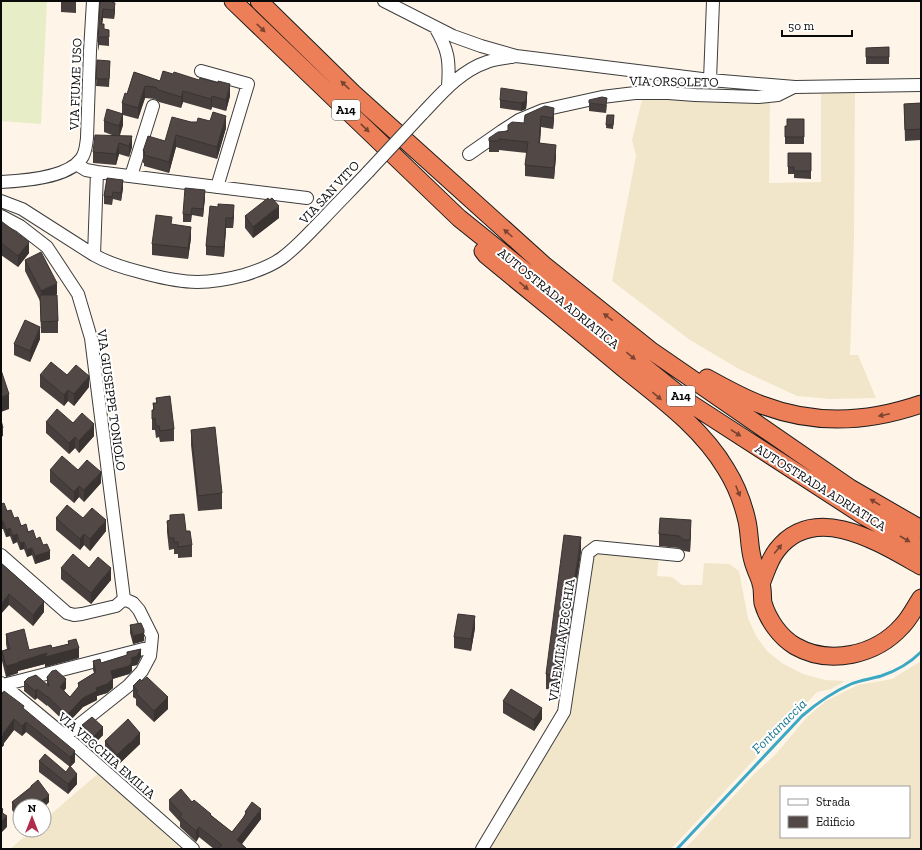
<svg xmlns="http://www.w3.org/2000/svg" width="922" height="850" font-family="'Zilla Slab',serif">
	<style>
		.farmland { fill: #f1e6ca; fill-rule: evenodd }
		.pitch { fill: #e7edc6 }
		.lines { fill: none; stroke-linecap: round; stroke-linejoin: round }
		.stream { stroke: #3ba9c5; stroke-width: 3 }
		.minor-casing { stroke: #3d3d3d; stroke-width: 14 }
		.highway-casing { stroke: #1b1b1b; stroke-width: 19 }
		.minor { stroke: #fff; stroke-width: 12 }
		.highway { stroke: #ec7e58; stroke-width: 17 }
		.minor-bridge-casing { stroke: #3d3d3d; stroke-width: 14; stroke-linecap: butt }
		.minor-bridge { stroke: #fff; stroke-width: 12 }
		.wall { fill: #473f3d }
		.shaded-wall { fill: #393332 }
		.building { fill: #524947; stroke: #393332 }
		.oneway { fill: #7b4431 }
		.labels { text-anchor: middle; stroke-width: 4; stroke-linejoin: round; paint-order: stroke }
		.shield { fill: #fff; stroke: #545454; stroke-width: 1 }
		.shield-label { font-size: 12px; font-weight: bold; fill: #0a0a0a }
		.street-label { font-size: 13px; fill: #0a0a0a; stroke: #fff }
		.water-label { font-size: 14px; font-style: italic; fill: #1c7693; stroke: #fff }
	</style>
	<rect width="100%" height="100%" fill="#fef5e8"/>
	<path class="farmland" d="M855 92 854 238 850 355H858L876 398 830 399 797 396 739 369 690 340 612 281 636 156 632 140 643 96 770 99 769 183 821 182V94Z
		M601 549 659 554 657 576 672 577 682 585H702L704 563 729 564 739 571 748 618 756 636 767 651 782 663 803 674 825 680 845 681 831 689 817 692 671 849H486L559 729 591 556Z
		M921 661V849H685L753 775 775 755 807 717 826 701 858 685 892 679ZM781 787H909V837H781Z
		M99 773 181 849H10L32 830H44V820Z"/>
	<path class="pitch" d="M1 1H47L41 124 1 121Z"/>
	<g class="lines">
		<path class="stream" d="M677 849 802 716C817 703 833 692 851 684 860 680 871 679 881 676 896 671 910 663 921 652"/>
		<g class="minor-casing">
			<path id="minor" d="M384 1 453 36 481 46 516 56 710 80 795 87 921 85
				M435 27C448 49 450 60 448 86
				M201 71 248 84 217 187
				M710 80 713 1
				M422 114C441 94 460 71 487 62 495 59 504 58 512 57
				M469 154 502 131 519 120 543 110 602 97 635 93H668L695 95 758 97 778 95 794 87
				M76 164 86 170 97 172 307 198
				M131 176 153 106
				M1 182C23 181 67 178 81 159 86 153 86 145 87 138L90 51 93 1
				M1 201 22 209 94 255C108 263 124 268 140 272 180 283 203 286 244 275 257 271 271 266 282 258 297 247 309 233 322 220 337 204 353 188 368 172
				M1 216 20 226 47 247 78 294 91 338 124 599
				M94 255 97 172
				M1 555 67 613 74 615 82 614 116 606 124 599
				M124 599 133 603 139 610 152 636 151 647
				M1 683 65 736 193 849
				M3 685 151 647 150 656 142 671 128 686 65 736
				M482 849 564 712 588 553 596 547 678 555"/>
		</g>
		<g class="highway-casing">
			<path id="highway" d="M233 1 459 218 688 402 864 516 921 548
				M259 1 353 93 545 266 650 350 850 488 921 529
				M483 251 486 255C532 293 578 330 623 368 660 398 701 427 726 469 736 485 743 503 747 521 750 535 749 548 753 561 755 569 759 576 761 583 763 590 762 597 763 603 768 620 780 637 795 646 830 666 876 655 902 626 910 618 915 607 921 598
				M707 378C725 388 743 398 762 405 814 425 869 422 921 404
				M761 584C766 572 769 560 777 550 815 501 880 543 921 566"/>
		</g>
		<use href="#minor" class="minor"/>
		<use href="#highway" class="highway"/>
		<g class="minor-bridge-casing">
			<path id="minor-bridge" d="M368 172 422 114"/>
		</g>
		<use href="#minor-bridge" class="minor-bridge"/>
	</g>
	<path class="wall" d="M61 1H76V13L61 12Z
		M100 1H113L115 11 114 19 103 18 102 24 104 29 109 38V46L99 45 98 51Z
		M889 47V64H866V48Z
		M97 60 110 69 109 87 96 86Z
		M134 72 160 81 230 96 226 111 212 107 211 110 183 102 181 108 159 102 155 99 145 98 138 119 123 115V125L120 135 132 147 129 157 119 154 116 165 93 163V152L112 135 104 132V121L122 114V103L127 94Z
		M500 100H527L526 109 521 111 500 108Z
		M589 103 607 105 606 113 589 111Z
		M921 103V140L905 141 904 104Z
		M545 106 554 119 553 129 541 127 540 143 556 156 554 179 525 176V165L527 153 499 150V152H489V138L524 123Z
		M607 115 614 119 613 129 606 128Z
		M804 119V144H785V126H787Z
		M191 122 226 128 217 159 176 147 169 173 144 166V163H143V151L165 141Z
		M788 153H811V179L794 178V174H788Z
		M107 178 123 188 121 201 113 199 112 205 104 204V196Z
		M205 197 203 217 192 215 191 222H183V214Z
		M269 200 279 218 253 238 245 228V216Z
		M210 206 234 215 233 228H226L224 257 206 255V246Z
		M1 221 29 253 18 267 1 255Z
		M191 238 188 259 152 255V244Z
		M25 260 57 294 55 295 58 321V333H41L40 301 25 271Z
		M40 339 30 362 14 355V344Z
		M40 375H67L89 387 74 406 68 401 64 406 40 387Z
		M156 398 174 429V441L160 442 159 437 156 438 155 430H152V410H153V403H156Z
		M46 422 73 423 94 436 79 453 75 448 69 454 46 433Z
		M191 430 222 493V509L198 511 191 445Z
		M50 470H78L101 483 84 502 79 497 74 503 50 482Z
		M1 504 14 518 43 545 50 559 35 564 32 555 27 557 24 549 20 550 17 542 13 544 10 536 6 537 3 529H1Z
		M170 515 186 531 192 545V557L178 558V554H174V549L169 550 167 532V521L170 520Z
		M56 518H83L106 531 90 551 84 545 80 550 56 530Z
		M691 531 690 552 684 551 679 548 659 546V534Z
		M581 552 560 691 546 689V674Z
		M1 563 44 612 33 626 9 605Z
		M61 568H89L111 580 91 604 61 579Z
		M130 625 144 641 133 644 130 633Z
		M475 628 471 651 454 648V637Z
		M6 634 29 650 52 648 68 644V641L79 658 45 667V664L18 671V673L6 677 2 661V651L7 649 6 644Z
		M127 652 141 657 137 665 132 666V671L129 674 113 679V688L107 693 97 696V700L83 707 67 724 47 705V706L37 698 35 700 24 691V682L47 685V677L66 688 64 691 70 697 78 688V683L94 673 93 670V661L101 663 127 655Z
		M133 686 168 709 154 722 136 705V699L133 697Z
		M1 696 24 709 75 762 70 767 77 784 68 794 39 772V761L66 772 70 767 26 732 22 736 14 730 4 743V745L1 748Z
		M503 701 542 719 534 731 503 713Z
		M82 725 103 735 93 745 82 733Z
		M105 741 140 744 117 766 105 753Z
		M31 786 49 802 44 807V806H20V818V817L18 818 12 810V802L31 788Z
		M169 800 192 802 211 815 232 832 243 818 245 814V812L261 819 242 844 247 849H214L199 837 196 842 180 827V822L169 810Z"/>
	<path class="shaded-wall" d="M115 3V11L114 19V10Z
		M103 9V18L101 33V24Z
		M99 37V45L98 51V42Z
		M230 84V96L226 111V100Z
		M145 86V98L138 119V108Z
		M183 91V102L181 108V97Z
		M527 92V100L526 109 521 111V103Z
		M212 96V107L211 110V99Z
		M554 108V119L553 129V118Z
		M123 114V125L119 137V126Z
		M226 116V128L217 159V147Z
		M541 116V127L539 154V143Z
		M176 135V147L169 173V162Z
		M132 136V147L129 157V146Z
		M119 143V154L116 165V154Z
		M556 145V156L554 179V168Z
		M123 180V188L121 201V193Z
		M205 190V197L203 217V209Z
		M234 205V215L233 228V218Z
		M279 206V218L253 238V227Z
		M226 218V228L224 257V247Z
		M191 227V238L188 259V248Z
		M29 242V253L18 267V256Z
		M57 283V294L41 302V291Z
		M40 327V339L30 362V351Z
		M89 376V387L74 406V394Z
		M68 390V401L64 406V395Z
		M9 394V409L1 412V397Z
		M94 424V436L79 453V441Z
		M3 428V436L1 437V429Z
		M2 437V445H1V438Z
		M75 437V448L69 454V443Z
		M101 472V483L84 502V490Z
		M79 486V497L74 503V492Z
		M106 520V531L90 551V539Z
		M691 520V531L690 552V540Z
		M1 521H3V529H1Z
		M10 528V536L6 537V530Z
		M17 534V542L13 544V536Z
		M84 534V545L80 550V539Z
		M581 537V552L560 691V676Z
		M24 542V549L20 550V543Z
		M32 548V555L27 557V550Z
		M50 551V559L35 564V556Z
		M111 568V580L91 604V593Z
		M9 594V605L1 614V604Z
		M44 601V612L33 626V615Z
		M475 616V628L471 651V639Z
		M144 630V641L133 644V636Z
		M79 648V658L45 667V664L18 671V673L6 677V666L18 662 47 653Z
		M141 649V657L137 665 132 666V671L129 674 111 679V671L131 658Z
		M66 679V688L60 695V687Z
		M113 679V688L107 693 97 696V700L83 707 67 724V715L83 698 96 688Z
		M37 689V698L35 700V691Z
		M168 697V709L154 722V711Z
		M542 708V719L534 731V720Z
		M14 719V730L4 743V745L1 748V738L3 734Z
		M26 722V732L22 736V726Z
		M103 727V735L93 745V737Z
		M140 733V744L117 766V755Z
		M75 751V762L70 767V757Z
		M77 774V784L68 794V784Z
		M49 795V802L44 807V806H35Z
		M3 809V820L7 816V827L1 833V812Z
		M20 809V817L18 818V810Z
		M261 809V819L238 849 237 840Z
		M199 827V837L196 842V831Z"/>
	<path class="building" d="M100 1H112V2L115 3 114 10 103 9 101 24H104V29L109 30V37H99L98 42Z
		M889 47V57H866V48Z
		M97 60 110 61 109 79H96Z
		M163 71 173 74 174 72 199 80 200 78 218 83V81L230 84 226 100 212 96 211 99 183 91 181 97 159 90 155 87 145 86 138 108 122 103 125 93 127 94 134 72 160 81Z
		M501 88 527 92 526 101 521 103 500 100Z
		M602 97 607 98 606 105 589 103V100Z
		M921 103V129L905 130 904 104Z
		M545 106 554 108 553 118 541 116 539 143 556 145 554 168 525 165 528 142 499 139V141H489V138L498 132 508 131V125L512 122 524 123 525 115Z
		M107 109 123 114 119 126 104 121Z
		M213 112 226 116 217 147 176 135 169 162 144 155 145 152 143 151 148 136 165 141 172 117 191 122H197L198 118 210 121Z
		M607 115H614L613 125H606Z
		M787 119H804V137H785V126H787Z
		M95 135 132 136 129 146 119 143 116 154 93 152Z
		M788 153H811V171H794V167H788Z
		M107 178 123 180 121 193 113 192 112 197 104 196Z
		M185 188 205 190 203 209 192 208 191 215 183 214Z
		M268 198 269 200 272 198 279 206 253 227 245 216Z
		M218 204 234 205 233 218H226L224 247 206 246 210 206 218 207Z
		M156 215 172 217 171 224 191 227 188 248 152 244Z
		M1 221 29 242 18 256 1 243Z
		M41 252 57 283 41 291 25 260Z
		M40 295H57L58 321 41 322Z
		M25 320 40 327 30 351 14 344Z
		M51 362 67 375 76 365 89 376 74 394 68 390 64 395 40 375Z
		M1 370 9 394 1 397Z
		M170 396 174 429 160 431 159 426H156L155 418 152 419V410H154L153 403H157L156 398Z
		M57 409 73 423 82 413 94 424 79 441 75 437 69 443 46 422Z
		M1 420 3 428 1 429Z
		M215 427 222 493 198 496 191 430Z
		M62 456 78 470 87 460 101 472 84 490 79 486 74 492 50 470Z
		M4 503 7 511 11 510 14 518 18 517 21 526 26 524 28 532 33 530 36 539 40 537 43 545 47 544 50 551 35 556 32 548 27 550 24 542 20 543 17 534 13 536 10 528 6 530 3 521H1V504Z
		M67 505 83 518 92 508 106 520 90 539 84 534 80 539 56 518Z
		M184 514 186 531H190L192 545 178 547V542H174V538H169L167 521 170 520V515Z
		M660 518 691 520 690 540H684L679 536 659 534Z
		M564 535 581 537 560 676 546 674Z
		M73 554 89 568 98 557 111 568 91 593 61 568Z
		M1 563 44 601 33 615 9 594 1 604Z
		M458 614 475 616 471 639 454 637Z
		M141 623 144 630V633L133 636 130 625Z
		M24 629 29 650 51 645 52 648 69 644 68 641 76 639 79 648 45 657 47 653 18 662V663L6 666 2 651 9 649 10 650 6 634Z
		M141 649 137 656 131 658 132 662 129 666 111 671 113 679 107 684 96 688 97 691 83 698 67 715 47 696V697L37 689 35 691 24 682 28 678 36 675 49 686 47 677 52 671 56 670 66 679 60 687 70 697 79 686 78 683 96 672 93 661 100 659 101 663 127 655V652Z
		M147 677 168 697 154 711 136 693 138 691 133 686 140 679 142 681Z
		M511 689 542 708 534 720 503 701Z
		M4 691 24 706 23 708 75 751 70 757 26 722 22 726 14 719 3 734 4 735 1 738V696Z
		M92 717 103 727 93 737 82 725Z
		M128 719 140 733 117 755 105 741Z
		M45 754 66 772 70 766 77 774 68 784 39 761Z
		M38 780 49 795 35 806H20V810V809L18 810 12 802 31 787V786Z
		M181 789 192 802 194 800 211 814 210 815 232 832 243 818 247 812H245L252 802 261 809 237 840 247 849H220L219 848 222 845 199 827 196 831 180 817 182 814 169 800Z
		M1 808 3 809 1 812 7 816 1 822Z"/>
	<defs><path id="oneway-solid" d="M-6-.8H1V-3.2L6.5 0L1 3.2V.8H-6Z"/></defs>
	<g class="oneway">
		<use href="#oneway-solid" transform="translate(261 28) rotate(44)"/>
		<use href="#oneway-solid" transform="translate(345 85) rotate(-136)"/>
		<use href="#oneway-solid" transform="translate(365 128) rotate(44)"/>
		<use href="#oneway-solid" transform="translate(508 233) rotate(-138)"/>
		<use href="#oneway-solid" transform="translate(524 286) rotate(40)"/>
		<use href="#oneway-solid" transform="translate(608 317) rotate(-142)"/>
		<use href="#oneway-solid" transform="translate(631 356) rotate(39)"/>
		<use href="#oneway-solid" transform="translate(657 396) rotate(40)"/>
		<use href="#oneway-solid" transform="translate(884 415) rotate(168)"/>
		<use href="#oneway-solid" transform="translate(736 433) rotate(33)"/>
		<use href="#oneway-solid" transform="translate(738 491) rotate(68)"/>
		<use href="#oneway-solid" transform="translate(875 502) rotate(-149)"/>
		<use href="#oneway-solid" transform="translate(905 539) rotate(30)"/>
		<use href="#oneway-solid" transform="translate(778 549) rotate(-50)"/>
	</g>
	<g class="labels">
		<g class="shield">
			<rect x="332" y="100" width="28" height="20" rx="3"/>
			<rect x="667" y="386" width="28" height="20" rx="3"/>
		</g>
		<g class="shield-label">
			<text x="346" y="114">A14</text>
			<text x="681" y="400">A14</text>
		</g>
		<g class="street-label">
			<text transform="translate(674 81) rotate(1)" y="5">VIA ORSOLETO</text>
			<text transform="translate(75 84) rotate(-88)" y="5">VIA FIUME USO</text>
			<text transform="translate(329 192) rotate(-47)" y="5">VIA SAN VITO</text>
			<text transform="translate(559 298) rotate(39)" y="5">AUTOSTRADA ADRIATICA</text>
			<text transform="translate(112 400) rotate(82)" y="5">VIA GIUSEPPE TONIOLO</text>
			<text transform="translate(821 487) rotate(32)" y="5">AUTOSTRADA ADRIATICA</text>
			<text transform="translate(561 640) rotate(-82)" y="5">VIA EMILIA VECCHIA</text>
			<text transform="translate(107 755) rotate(41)" y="5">VIA VECCHIA EMILIA</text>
		</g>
		<g class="water-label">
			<text transform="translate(779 726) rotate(-45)" y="5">Fontanaccia</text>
		</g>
	</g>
	<rect width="922" height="850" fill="none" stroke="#0a0a0a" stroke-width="4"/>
	<rect x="780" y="786" width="130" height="52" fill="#ffffff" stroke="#9d9d9d"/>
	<rect x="788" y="799" width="20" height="6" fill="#ffffff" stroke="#9d9d9d"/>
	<text x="816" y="806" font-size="12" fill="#0a0a0a">Strada</text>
	<rect x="788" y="816" width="20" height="12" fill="#524947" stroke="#9d9d9d"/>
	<text x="816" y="826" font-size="12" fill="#0a0a0a">Edificio</text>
	<g transform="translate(32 818)"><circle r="19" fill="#ffffff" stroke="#9d9d9d"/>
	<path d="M0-3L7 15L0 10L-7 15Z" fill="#b12b4c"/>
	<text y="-6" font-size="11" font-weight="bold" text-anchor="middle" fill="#0a0a0a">N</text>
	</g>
	<path d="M782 30v6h70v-6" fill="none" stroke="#0a0a0a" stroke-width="2"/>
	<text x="788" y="30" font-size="12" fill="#0a0a0a" stroke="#ffffff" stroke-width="3" paint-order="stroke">50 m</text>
</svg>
